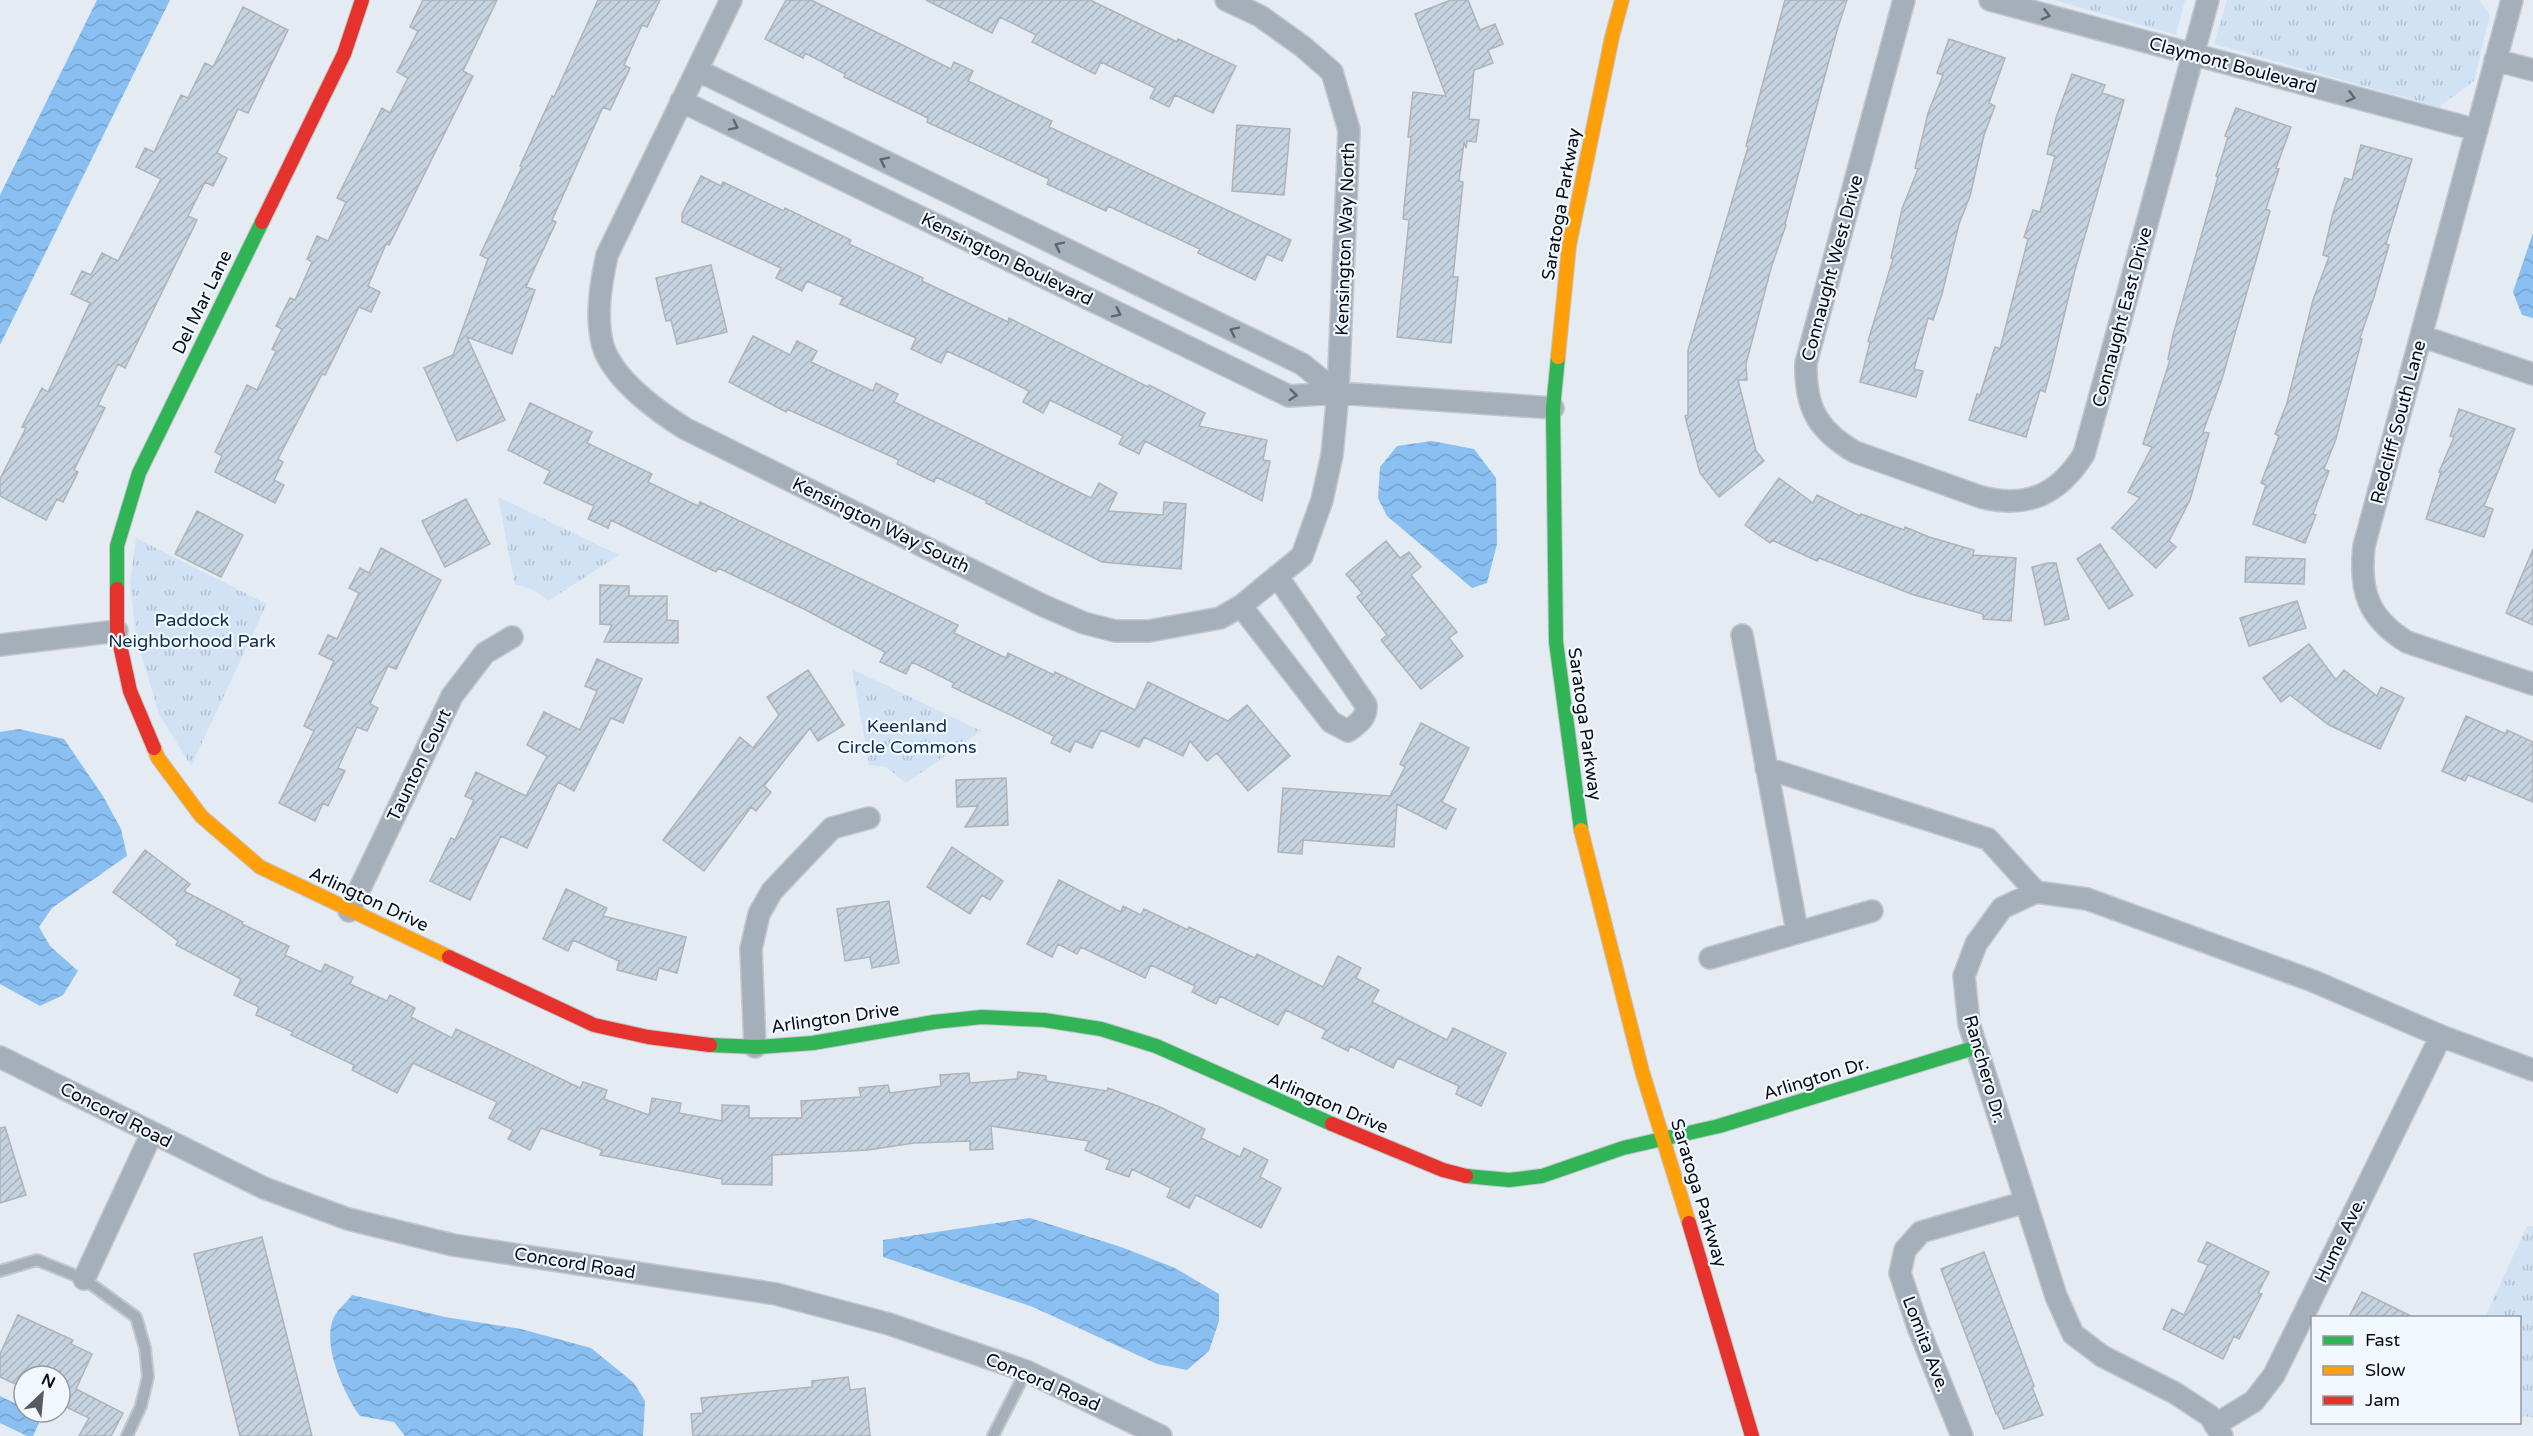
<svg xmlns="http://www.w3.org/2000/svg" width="2533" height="1436" font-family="'Varela Round',sans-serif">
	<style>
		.park { fill: url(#park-tufts) }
		.water { fill: url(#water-waves) }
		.building { fill: url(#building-hatch); stroke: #afb3b8; stroke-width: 1.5 }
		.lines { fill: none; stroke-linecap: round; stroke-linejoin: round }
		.lane-casing { stroke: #c3c7cd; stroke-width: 14 }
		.street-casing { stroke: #c3c7cd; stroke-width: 24 }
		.fast-casing { stroke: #c3c7cd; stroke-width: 16 }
		.slow-casing { stroke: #c3c7cd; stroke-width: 16 }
		.jam-casing { stroke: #c3c7cd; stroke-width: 16 }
		.lane { stroke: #a4afb9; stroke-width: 10 }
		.street { stroke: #a4afb9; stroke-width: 21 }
		.fast { stroke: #30b455; stroke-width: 14 }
		.slow { stroke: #ff9f0a; stroke-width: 14 }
		.jam { stroke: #e5322d; stroke-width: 14 }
		.oneway { stroke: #5e666d }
		.labels { text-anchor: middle; stroke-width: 4.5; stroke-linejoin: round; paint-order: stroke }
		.street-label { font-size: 18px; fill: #090d11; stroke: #f1f8ff }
		.park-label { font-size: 18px; fill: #102f4b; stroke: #f1f8ff }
	</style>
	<defs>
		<pattern id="park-tufts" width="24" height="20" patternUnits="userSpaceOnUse" patternTransform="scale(1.5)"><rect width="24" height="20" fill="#d0e2f4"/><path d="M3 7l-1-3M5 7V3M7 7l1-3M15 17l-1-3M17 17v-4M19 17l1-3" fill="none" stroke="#b1c1d0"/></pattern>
		<pattern id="water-waves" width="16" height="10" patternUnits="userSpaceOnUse" patternTransform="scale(1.5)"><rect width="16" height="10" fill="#89bff1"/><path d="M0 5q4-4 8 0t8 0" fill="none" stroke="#75a3ce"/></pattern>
		<pattern id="building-hatch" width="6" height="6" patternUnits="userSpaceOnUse" patternTransform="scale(1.5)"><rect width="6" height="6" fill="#c5d3e0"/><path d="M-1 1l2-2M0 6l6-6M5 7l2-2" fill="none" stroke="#a8b4bf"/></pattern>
	</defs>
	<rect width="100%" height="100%" fill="#e5ebf2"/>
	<path class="park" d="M2054 0H2185L2176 35Z
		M2227 0H2479L2490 15 2474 81 2439 107 2214 44Z
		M498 497 619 555 548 601C538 592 529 586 515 585Z
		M136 538 267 604 191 766 159 714 136 638 130 583Z
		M852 669 981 731 906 783 886 767 869 765Z
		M2527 1226H2533V1417L2520 1416V1318L2485 1317Z"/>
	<path class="water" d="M97 0H170L0 345V195Z
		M2533 233V318L2522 315 2513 292Z
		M1432 441 1474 449 1496 478 1497 544 1487 583 1472 588 1387 516 1378 498 1380 467 1397 446Z
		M19 729 64 739 103 796 121 829 127 856 52 908 39 927 50 946 78 971 63 995 40 1006 0 984V732Z
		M1030 1218 1121 1247 1175 1268 1219 1294V1321L1209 1351 1187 1370 1157 1364 1033 1307 883 1257V1240Z
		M352 1295 445 1317 521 1329 591 1348 634 1383 645 1401 643 1436H405L394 1422 360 1416C344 1394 321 1344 334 1317 338 1309 347 1302 352 1295Z
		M0 1396 24 1408V1412H32L42 1417 33 1436H27L0 1423Z"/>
	<path class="building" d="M423 0H497L463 71 473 76 389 245 386 244 368 286 380 292 371 312 359 307 325 375 322 374 278 459 283 462 274 480 284 485 275 503 215 472 222 456 215 452 247 385 257 390 276 351 272 349 282 329 276 326 290 298 295 300 312 262 307 259 317 236 328 241 346 202 337 198 382 108 390 113 408 78 397 72 418 31 410 27Z
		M598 0H660L647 27 642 25 624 65 630 68 610 110 603 107 552 220 556 222 526 287 535 290 512 354 467 337 505 420 457 441 424 368 453 355 488 259 480 255 522 167 520 166 552 96 554 97Z
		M786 0H811L951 69 954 62 973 71 968 81 1052 121 1049 127 1291 240 1282 261 1267 254 1255 280 1198 253 1200 249 1108 206 1106 211 1047 184 1049 179 927 122 928 118 844 77 845 74 805 53 803 58 765 39Z
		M926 0H1090L1177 42 1178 39 1236 66 1213 113 1175 95 1169 107 1150 98 1155 88 1101 62 1095 74 1032 42 1036 35 1000 17 992 33Z
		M1451 0H1468L1480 30 1495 24 1503 44 1488 50 1493 63 1474 70 1469 119 1479 120 1476 142 1467 141 1466 148 1464 142 1459 181 1463 182 1453 277H1458L1451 343 1397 337 1409 220 1403 219 1411 137H1408L1413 92 1446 96 1415 14Z
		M1785 0H1847L1838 27 1785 224 1786 225 1771 268 1746 364 1747 380H1738L1756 451 1764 461 1719 497 1700 473 1685 416 1688 415V350L1748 147 1746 146Z
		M243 7 288 30 248 113 238 109 217 153 227 158 213 186 205 182 188 216 197 220 125 368 118 364 98 405 105 408 74 470 78 472 63 502 57 499 46 520 0 496V479L26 428 22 427 42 388 48 392 90 303 71 294 82 271 91 275 102 253 118 261 161 179 136 167 145 148 154 152 181 95 188 98 205 63 213 67Z
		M1949 39 2005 58 1989 103 1995 106 1984 135 1970 196 1959 224 1942 294 1933 320 1928 318 1914 369 1923 371 1916 397 1860 382 1870 342 1868 341 1893 259 1891 258 1902 209 1918 169 1915 168 1928 113 1943 75 1937 73Z
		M2072 74 2105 85 2102 93 2124 100 2075 270 2051 370 2045 392 2040 390 2026 437 1969 420 1977 394 1980 395 1995 347 2000 349 2028 239 2024 237 2033 210 2040 212 2055 156 2047 154 2056 118Z
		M2236 108 2291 127 2276 168 2279 169 2266 209 2270 211 2222 379 2203 432 2209 433 2190 500 2169 541 2176 547 2156 568 2112 528 2140 498 2128 492 2152 447 2143 444 2170 360 2168 359 2173 335 2218 177 2216 176 2228 137 2225 136Z
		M1237 125 1290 129 1284 195 1232 191Z
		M2361 145 2412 159 2386 244 2389 245 2374 297 2360 338 2362 339 2336 439 2324 469 2329 471 2313 514 2316 515 2305 543 2253 524 2266 485 2261 483 2279 436 2275 434 2287 403 2313 300 2329 257 2323 255 2333 213 2345 178 2352 180Z
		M701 176 721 186 723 182 784 211 785 208 851 240 849 244 923 278 922 281 1008 322 1009 318 1148 387 1149 385 1205 413 1199 426 1267 440 1263 460 1270 461 1262 501 1145 441 1139 454 1119 444 1123 436 1050 400 1043 413 1023 402 1029 391 988 370 947 351 941 363 911 349 916 338 840 304 843 297 807 281 802 291 776 278 781 268 682 222V214Z
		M711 265 727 332 677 344 671 320 666 321 656 278Z
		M753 336 790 355 797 341 817 351 811 362 873 391 876 383 898 394 894 402 1091 498 1099 483 1117 493 1108 511 1163 515 1164 502 1186 504 1181 569 1102 562 986 503 987 501 936 477 934 482 897 464 899 460 787 409 786 412 729 382Z
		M530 403 592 432 587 443 652 474 648 482 698 506 700 502 958 625 954 633 1006 658 1008 653 1054 675 1055 672 1135 710 1148 682 1228 721 1247 705 1290 756 1248 791 1217 753 1207 761 1190 741 1183 756 1144 737 1139 747 1101 730 1092 748 1075 741 1070 752 1051 743 1054 736 952 687 954 683 912 662 906 674 880 662 885 652 804 609 718 568 716 572 611 520 608 528 588 519 594 506 544 483 550 471 508 450Z
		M2459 409 2515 429 2484 506 2493 509 2484 537 2426 519 2441 472H2439L2454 437 2450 436Z
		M1779 478 1813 503 1817 495 1860 516 1861 514 1904 530 1905 527 1929 537 1974 550 1973 555 2016 558 2011 621 1983 619V614L1914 595 1819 558 1817 561 1772 540 1770 543 1745 525Z
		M466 499 490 544 445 567 422 521Z
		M197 511 243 535 221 577 175 554Z
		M1386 541 1400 558 1409 552 1421 567 1411 575 1457 632 1449 638 1463 656 1421 689 1381 640 1387 635 1357 597 1362 593 1346 574Z
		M2100 544 2133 595 2109 609 2077 559Z
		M381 548 441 580 396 669 388 666 370 704 378 708 367 731 357 727 338 768 345 771 328 806 323 803 315 821 279 803 314 731 304 726 334 661 319 654 328 635 337 639 359 593 349 588 360 568 369 573Z
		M2533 549V625L2506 613Z
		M2246 557 2305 559 2304 584 2245 582Z
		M2048 563H2056L2069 619 2045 625 2032 567Z
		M600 585 629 586V596H667V620L678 621V643L604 642 612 625 600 624Z
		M2297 601 2306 628 2249 646 2240 618Z
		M2309 644 2336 680 2344 670 2377 696 2381 687 2404 698 2380 749 2329 725 2290 695 2281 702 2263 678Z
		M597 659 642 679 623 723 611 718 574 791 558 782 527 848 501 836 470 900 430 881 451 838 455 840 474 800 465 796 476 772 526 796 547 756 527 745 544 712 580 730 597 691 585 686Z
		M808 670 844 725 818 741 810 728 764 786 771 792 756 811 751 807 704 871 663 840 740 737 753 748 779 715 767 697Z
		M2466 716 2506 734 2507 730 2533 742V802L2468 775 2465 781 2442 771Z
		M1421 723 1469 748 1442 802 1456 809 1446 829 1397 804 1394 847 1303 840 1302 854 1278 852 1283 788 1390 796 1405 767 1400 764Z
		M1006 778 1008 825 965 827 978 806 957 807 956 780Z
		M952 847 1003 881 990 900 982 895 970 914 927 887Z
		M145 850 190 884 184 891 243 922 242 924 289 946 285 955 321 972 325 964 353 977 350 984 387 1001 390 995 415 1008 411 1017 452 1038 456 1029 580 1088 583 1082 607 1090 604 1099 649 1115 652 1098 681 1103 679 1113 722 1121V1105L749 1106V1118H802L801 1101 861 1097 859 1088 888 1085 890 1093 941 1086 940 1075 969 1073 970 1083 1017 1079 1018 1072 1046 1076V1081L1107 1091 1108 1088 1160 1107 1205 1129 1201 1138 1240 1157 1244 1148 1268 1160 1260 1177 1281 1188 1261 1228 1196 1195 1189 1208 1167 1197 1171 1188 1132 1169 1129 1177 1106 1169 1110 1160 1085 1150 1089 1141 991 1126 993 1149 970 1150V1141L914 1143 868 1150 772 1155V1185L722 1184V1179L600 1155 602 1150 541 1128 530 1150 508 1139 513 1130 489 1118 497 1102 413 1063 397 1093 352 1070 354 1065 291 1035 293 1032 256 1015 259 1007 234 995 241 979 176 945 178 941 113 892Z
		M1059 880 1121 912 1123 906 1141 915 1144 909 1188 930 1189 927 1255 958 1257 954 1323 987 1338 956 1361 968 1356 978 1379 990 1372 1002 1447 1040 1453 1028 1506 1053 1481 1106 1456 1094 1459 1086 1398 1058 1393 1068 1350 1046 1348 1051 1322 1038 1326 1030 1286 1010 1278 1025 1220 996 1216 1004 1192 992 1195 986 1151 965 1145 978 1081 947 1077 954 1058 944 1052 957 1027 944Z
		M566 889 607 908 603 916 686 937 677 973 659 968 656 980 617 970 619 961 573 940 568 951 543 939Z
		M889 901 899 963 872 968 870 957 845 961 837 909Z
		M5 1127 26 1195 0 1203V1128Z
		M262 1237 312 1436H240L194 1254Z
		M2207 1242 2269 1272 2258 1293 2262 1294 2239 1339 2234 1336 2223 1359 2163 1329 2172 1309 2184 1315 2208 1265 2198 1261Z
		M1984 1252 2034 1386 2032 1387 2043 1415 2004 1429 1997 1413 1996 1414 1941 1269Z
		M2362 1292 2413 1317H2349Z
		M18 1315 73 1340 71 1344 92 1354 76 1389 123 1413 111 1436H79L89 1418 60 1404V1376H24V1388L0 1377V1354Z
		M848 1377 850 1390 865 1388 870 1436H693L691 1414 703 1413 701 1398 812 1387V1381Z"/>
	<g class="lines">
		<g class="lane-casing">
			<path id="lane" d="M0 1271 37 1260 84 1279 136 1317 145 1348 148 1377 141 1406 127 1436
				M993 1436 1026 1371"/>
		</g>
		<g class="street-casing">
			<path id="street" d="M731 0 607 255C601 283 595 317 603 346 613 379 658 412 686 429L1044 606 1084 623 1115 631H1149L1220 618 1241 606 1302 556 1322 500 1332 455 1338 393 1349 130 1332 72 1302 46 1260 16 1226 0
				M1904 0 1806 363C1805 407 1817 430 1855 452L1981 497C2028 509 2059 494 2084 454L2208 0
				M1990 0 2477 130
				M2512 0 2364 546C2359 591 2368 618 2407 642L2533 684
				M2495 60 2533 70
				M697 70 1302 364 1338 393
				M681 101 1289 396 1338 393 1553 408
				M2421 336 2533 374
				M1241 606 1331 722 1348 731C1358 724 1367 718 1366 705L1277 576
				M1742 635 1797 931
				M0 645 117 631
				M1766 768 1988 839 2036 892
				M349 911 452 696 485 653 512 637
				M1710 958 1872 911
				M755 1047 751 949 759 914 772 891 832 828 869 818
				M0 1057 264 1188 348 1219 453 1245 776 1294 889 1324 1026 1371 1161 1436
				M84 1279 152 1133
				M2215 1425 2254 1401 2274 1375 2441 1036
				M1962 1436 1918 1327 1900 1273 1905 1250 1921 1232 2026 1202
				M2222 1436 2210 1416 2175 1393 2102 1356 2073 1334 2056 1296 1969 1024 1964 976 1976 944 2002 908 2036 892 2087 899 2313 981 2441 1036 2533 1070"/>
		</g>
		<g class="fast-casing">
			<path id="fast" d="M1558 357 1553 408 1556 642 1581 830
				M117 589V546L139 473 262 222
				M710 1045 758 1047 813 1043 934 1022 982 1017 1044 1020 1101 1029 1156 1046 1332 1124
				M1466 1176 1509 1180 1542 1176 1623 1148 1719 1126 1977 1047"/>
		</g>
		<g class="slow-casing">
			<path id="slow" d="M1558 357 1569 246 1612 37 1622 0
				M154 748 158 758 201 816 260 867 449 957
				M1581 830 1642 1071 1689 1223"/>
		</g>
		<g class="jam-casing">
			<path id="jam" d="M262 222 344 54 362 0
				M117 589V631L130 691 154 748
				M449 957 594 1025 648 1037 710 1045
				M1332 1124 1443 1170 1466 1176
				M1689 1223 1752 1436"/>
		</g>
		<use href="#lane" class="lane"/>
		<use href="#street" class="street"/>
		<use href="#fast" class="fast"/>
		<use href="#slow" class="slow"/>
		<use href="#jam" class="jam"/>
	</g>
	<defs><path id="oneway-chevron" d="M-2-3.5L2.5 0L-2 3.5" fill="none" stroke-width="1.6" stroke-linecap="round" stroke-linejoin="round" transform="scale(1.5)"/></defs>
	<g class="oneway">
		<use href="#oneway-chevron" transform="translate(2046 15) rotate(15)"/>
		<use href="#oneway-chevron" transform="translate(2351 97) rotate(15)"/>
		<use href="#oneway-chevron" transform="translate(734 126) rotate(26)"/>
		<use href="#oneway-chevron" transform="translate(884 161) rotate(-154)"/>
		<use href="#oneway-chevron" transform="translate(1059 246) rotate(-154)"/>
		<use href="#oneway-chevron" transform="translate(1117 313) rotate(26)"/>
		<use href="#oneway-chevron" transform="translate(1234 331) rotate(-154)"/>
		<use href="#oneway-chevron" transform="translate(1293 395) rotate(6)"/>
	</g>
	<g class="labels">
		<g class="street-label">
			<text transform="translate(2233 65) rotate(15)" y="6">Claymont Boulevard</text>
			<text transform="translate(1561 204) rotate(-80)" y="6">Saratoga Parkway</text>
			<text transform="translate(1345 239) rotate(-88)" y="6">Kensington Way North</text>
			<text transform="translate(1007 259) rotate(26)" y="6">Kensington Boulevard</text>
			<text transform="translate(1832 268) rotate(-75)" y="6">Connaught West Drive</text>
			<text transform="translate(202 302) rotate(-64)" y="6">Del Mar Lane</text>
			<text transform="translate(2122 317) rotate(-75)" y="6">Connaught East Drive</text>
			<text transform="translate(2398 422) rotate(-75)" y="6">Redcliff South Lane</text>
			<text transform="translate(881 525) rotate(26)" y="6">Kensington Way South</text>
			<text transform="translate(1585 724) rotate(82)" y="6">Saratoga Parkway</text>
			<text transform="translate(419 765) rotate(-64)" y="6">Taunton Court</text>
			<text transform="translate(369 899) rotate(25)" y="6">Arlington Drive</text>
			<text transform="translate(835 1018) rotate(-8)" y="6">Arlington Drive</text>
			<text transform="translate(1985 1069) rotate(74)" y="6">Ranchero Dr.</text>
			<text transform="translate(1816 1078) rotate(-17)" y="6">Arlington Dr.</text>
			<text transform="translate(1328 1103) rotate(23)" y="6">Arlington Drive</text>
			<text transform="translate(116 1115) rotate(27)" y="6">Concord Road</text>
			<text transform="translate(1699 1193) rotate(73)" y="6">Saratoga Parkway</text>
			<text transform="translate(2340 1240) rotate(-64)" y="6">Hume Ave.</text>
			<text transform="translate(575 1263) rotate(9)" y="6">Concord Road</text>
			<text transform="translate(1926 1344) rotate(69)" y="6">Lomita Ave.</text>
			<text transform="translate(1043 1382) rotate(23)" y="6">Concord Road</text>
		</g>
		<g class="park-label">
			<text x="192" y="626">Paddock<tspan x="192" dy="21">Neighborhood Park</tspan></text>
			<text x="907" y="732">Keenland<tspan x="907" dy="21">Circle Commons</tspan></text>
		</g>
	</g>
	<rect x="2311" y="1316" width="210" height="108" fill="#f1f8ff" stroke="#949aa0" stroke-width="1.5"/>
	<rect x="2323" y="1336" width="30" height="9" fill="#30b455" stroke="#949aa0" stroke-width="1.5"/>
	<text x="2365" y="1346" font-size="18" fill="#090d11">Fast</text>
	<rect x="2323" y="1366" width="30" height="9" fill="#ff9f0a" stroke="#949aa0" stroke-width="1.5"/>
	<text x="2365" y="1376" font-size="18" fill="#090d11">Slow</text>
	<rect x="2323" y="1396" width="30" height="9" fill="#e5322d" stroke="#949aa0" stroke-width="1.5"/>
	<text x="2365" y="1406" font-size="18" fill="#090d11">Jam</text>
	<g transform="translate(42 1394) rotate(26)"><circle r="28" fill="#f1f8ff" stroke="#949aa0" stroke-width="1.5"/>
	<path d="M0-4.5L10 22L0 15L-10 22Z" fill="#565b60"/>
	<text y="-9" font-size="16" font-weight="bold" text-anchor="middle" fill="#090d11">N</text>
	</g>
</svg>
